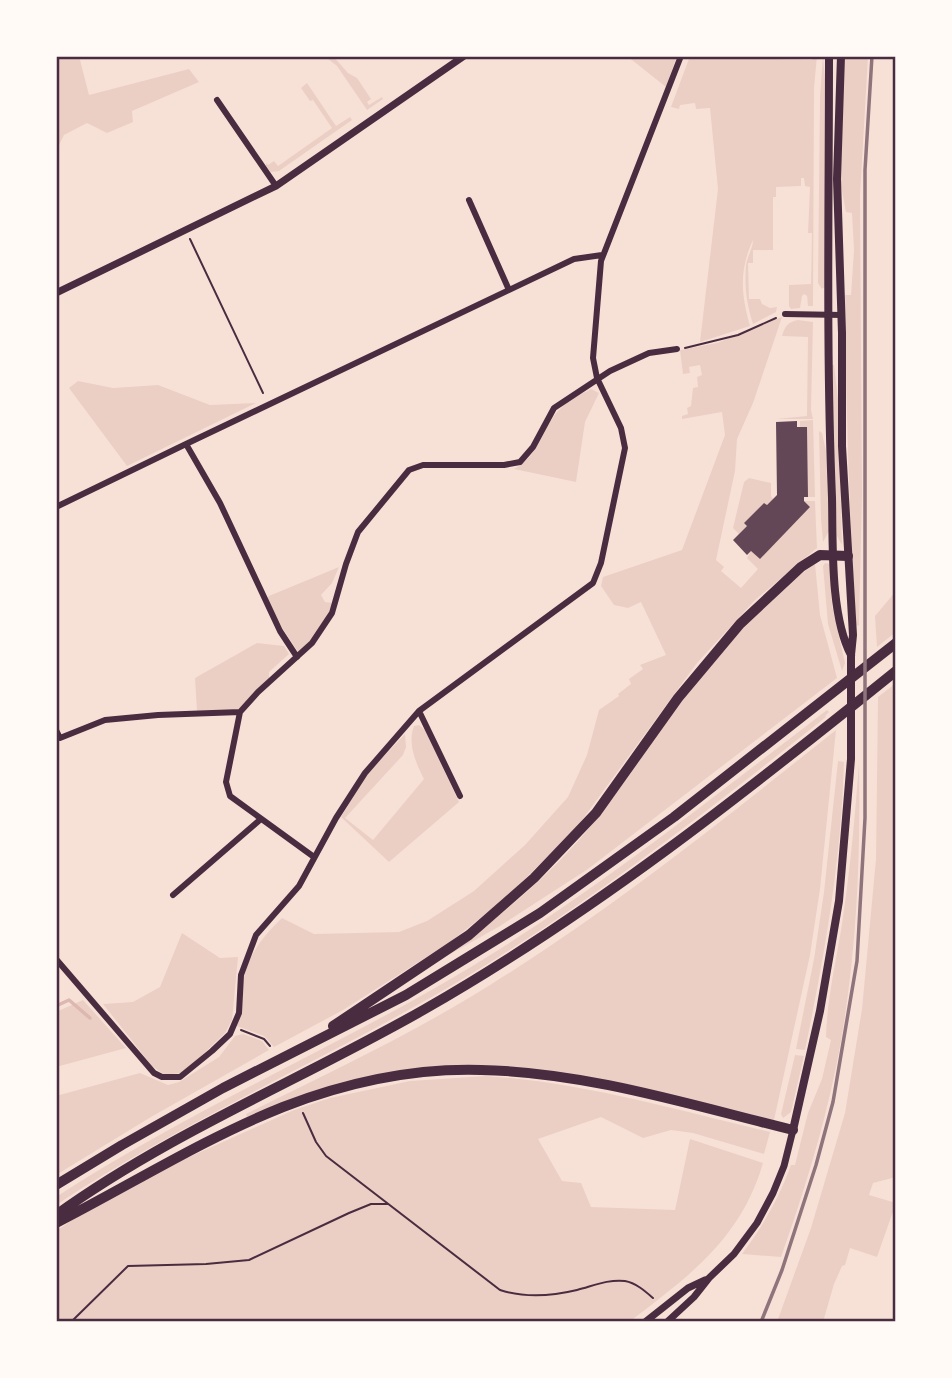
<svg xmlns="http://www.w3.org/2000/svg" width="952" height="1378" font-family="Manrope,sans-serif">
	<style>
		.green { fill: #ebcfc5 }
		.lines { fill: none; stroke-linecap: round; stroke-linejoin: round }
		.stream { stroke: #dcb8b0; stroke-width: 3.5 }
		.building { fill: #644757 }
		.path { stroke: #4a2c40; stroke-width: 2 }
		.minor { stroke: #4a2c40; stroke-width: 6 }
		.tertiary { stroke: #4a2c40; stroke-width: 7 }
		.secondary { stroke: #4a2c40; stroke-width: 8 }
		.motorway { stroke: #4a2c40; stroke-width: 10 }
		.rail { stroke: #8f747c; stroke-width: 3.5 }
		.neatline { fill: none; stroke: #4a2c40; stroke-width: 2.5 }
	</style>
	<rect width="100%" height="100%" fill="#f7e1d7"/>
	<path class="green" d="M56 56H79L89 95 189 69 199 82 132 111 133 122 107 133 87 123 64 135 56 151Z
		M333 56 348 73 357 78 371 99 367 102 369 105 382 97 383 99 367 110 337 66 327 58Z
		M627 56H677L666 87Z
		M690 56C731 56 771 60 812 60L813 56H817L814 88 813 306H808L807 296 804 294 802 296 800 308 791 309 789 306V285L811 284 812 233H808L810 187 805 186 804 178H801V186L776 187V197H773V250H753V263H748L749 299H760L762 304 770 308 777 307 776 312 753 324C747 305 744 286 746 266 747 256 753 249 753 240 739 270 741 294 750 326L700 342 718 189 710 108 696 109 695 103 680 105 679 109 671 107Z
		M823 56 825 80V287L822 289 818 283 820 97Z
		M844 56H868L860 196 862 494 859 626 856 625C849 515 846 406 845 295H851L854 250 852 213 846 212 841 186 840 143Z
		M307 83 336 126 350 117 352 120 279 171 271 172 266 166V163L268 165 274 161 278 166 332 128 313 100 310 101 301 88Z
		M782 317 753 403 737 439 735 471 716 560 724 567 721 571 741 588 758 569 747 558 751 551 760 558 810 507 804 501H815L817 548 755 600 697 663 574 831 502 901 450 942 343 1010 274 1047 264 1036 237 1026C242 1011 240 997 243 982 248 955 263 936 282 918L314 934 399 932 427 921 474 891 525 845 568 797 587 755 599 710 619 696 618 694 631 684 629 679 643 669 640 665 666 655 641 602 628 608 614 605 601 586 603 577 682 550 725 435 722 412 682 419V416L688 414 687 408 691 406 693 388 698 387 697 377 702 375 700 365 689 367 690 373 683 374 680 350 717 343Z
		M798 320 813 322 811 410 813 419H776L807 416 808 337 782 336C785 326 788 322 798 320Z
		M832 365H834L838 399 842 545 837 536 833 448Z
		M78 381 113 388 158 385 210 405 256 403 127 466 69 388Z
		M591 389 599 393 585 422 576 482 514 469C543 453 541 426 562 407 569 399 582 394 591 389Z
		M813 420 815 497H808L807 428H800V421Z
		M819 431 822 433 826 451 829 531 823 542 821 519Z
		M749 478 771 483V496L773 499 767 505 764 503 745 523 747 526 739 534 733 528 744 482Z
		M825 563 830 564 832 606 845 663 842 671 828 624 823 566Z
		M815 564 820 615 837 678 588 869 500 926 445 957C501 916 555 872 598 817 619 791 638 763 657 735 700 672 752 608 815 564Z
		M339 567 332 583 321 595 325 602 333 603C328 622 313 639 298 652L283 629 267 599 269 596Z
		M896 591V632L877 647 875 616Z
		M257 643 284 646 289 654 269 672V678L239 709 197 711 195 678Z
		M896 683V1177L873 1183 869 1195 896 1203 877 1257 850 1248 845 1265 842 1266 834 1284 823 1322H777L811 1228 845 1113 862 1009 876 859 878 697Z
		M827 710 829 712 825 716 826 717C701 816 575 915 437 994 311 1066 177 1125 56 1205V1197C177 1118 310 1059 435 988 575 908 700 807 827 710Z
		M419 725 425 730 459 802 389 862 341 817 367 774 405 734 406 747 403 755 345 818 373 840 424 779C416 763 407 744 414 726Z
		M836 730 820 889 810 955 774 1120 583 1077 422 1068 247 1117 246 1114C328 1073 412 1034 490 985 612 909 724 819 836 730Z
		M838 761 844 762C841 862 825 953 805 1050L796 1049 814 959 824 892Z
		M859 763C861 863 856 969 836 1067 823 1131 803 1195 781 1257L742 1254C763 1226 779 1198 791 1165H795L808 1113 822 1079 831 1040 826 1037C827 999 836 962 842 924 850 871 855 817 859 763Z
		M182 933 220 958 238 957 232 1020 225 1033 196 1061 181 1073 165 1075 152 1066 103 1004 133 1002 160 987Z
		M83 1000 126 1048 56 1067V1012Z
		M243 1034 262 1041 269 1050 151 1117 56 1175V1096L140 1073 168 1085 179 1082 219 1057 235 1036Z
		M795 1055 804 1056 791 1112 783 1118 781 1114Z
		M485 1076C582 1082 676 1110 770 1132L764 1154 693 1133 671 1130 643 1138 601 1117 538 1139 562 1181 581 1183 591 1207 675 1210 690 1139 763 1163C741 1239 689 1276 629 1322H56V1231L77 1217 176 1163 294 1110 330 1098 410 1081Z"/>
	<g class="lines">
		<path class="stream" d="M56 1006 69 1000 90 1018"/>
	</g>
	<path class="building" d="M797 421V427H807L808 497H804V501L810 507 760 559 751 551 747 555 733 540 747 526 744 523 764 503 767 505 777 495 776 422Z"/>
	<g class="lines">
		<path class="path" d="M190 239 263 393
			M685 348 738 335 776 318
			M241 1030 264 1039 270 1046
			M303 1113 316 1142 326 1156 500 1290C525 1298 552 1296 577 1290 593 1286 608 1279 625 1281 636 1283 645 1291 653 1298
			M71 1322 128 1266 206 1264 249 1260 349 1213 371 1204H388"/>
		<path class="minor" d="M217 100 276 186
			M469 200 509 290
			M785 314 842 315
			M186 444 574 259 602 255
			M56 507 186 444 220 503 280 631 297 657
			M419 711 460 796
			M240 712 258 692 312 643 332 613 346 564 358 532 409 470 423 465H504L520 462 533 447 554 408 610 371 649 353 677 349
			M56 730 60 738 105 720 158 715 240 712 226 782 230 796 314 857
			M173 895 261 819
			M56 959 154 1073 162 1077H180L212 1051 230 1034 239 1013 241 975 256 935 299 886 336 818 365 773 419 711 593 583 601 563 625 448 621 428 597 378 593 358 601 261 681 56"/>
		<path class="tertiary" d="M56 293 276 186 464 56
			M645 1322 688 1288 705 1280
			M667 1322 694 1297 709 1278 734 1254 757 1223 773 1193 784 1166 793 1130"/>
		<path class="secondary" d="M829 56C829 203 826 350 832 498 833 543 830 615 851 655
			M793 1130 820 1011 839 901 851 759V655L853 635 842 446V333L837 179 841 56"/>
		<path class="motorway" d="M333 1026 469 935 534 878 596 813 678 698 740 624 801 567 820 555 848 556
			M56 1185 122 1145 223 1088 406 995 540 913 674 817 896 643
			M56 1215C171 1132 303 1079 425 1009 593 913 746 792 896 671
			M56 1223C132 1184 203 1139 283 1107 345 1083 414 1068 481 1070 586 1072 691 1105 793 1130"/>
		<path class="rail" d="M761 1322 782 1270 816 1165 833 1102 857 961 865 818V170L872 56"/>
	</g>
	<rect width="952" height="1378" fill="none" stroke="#fffaf5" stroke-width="116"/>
	<rect x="58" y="58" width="836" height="1262" class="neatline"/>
</svg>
